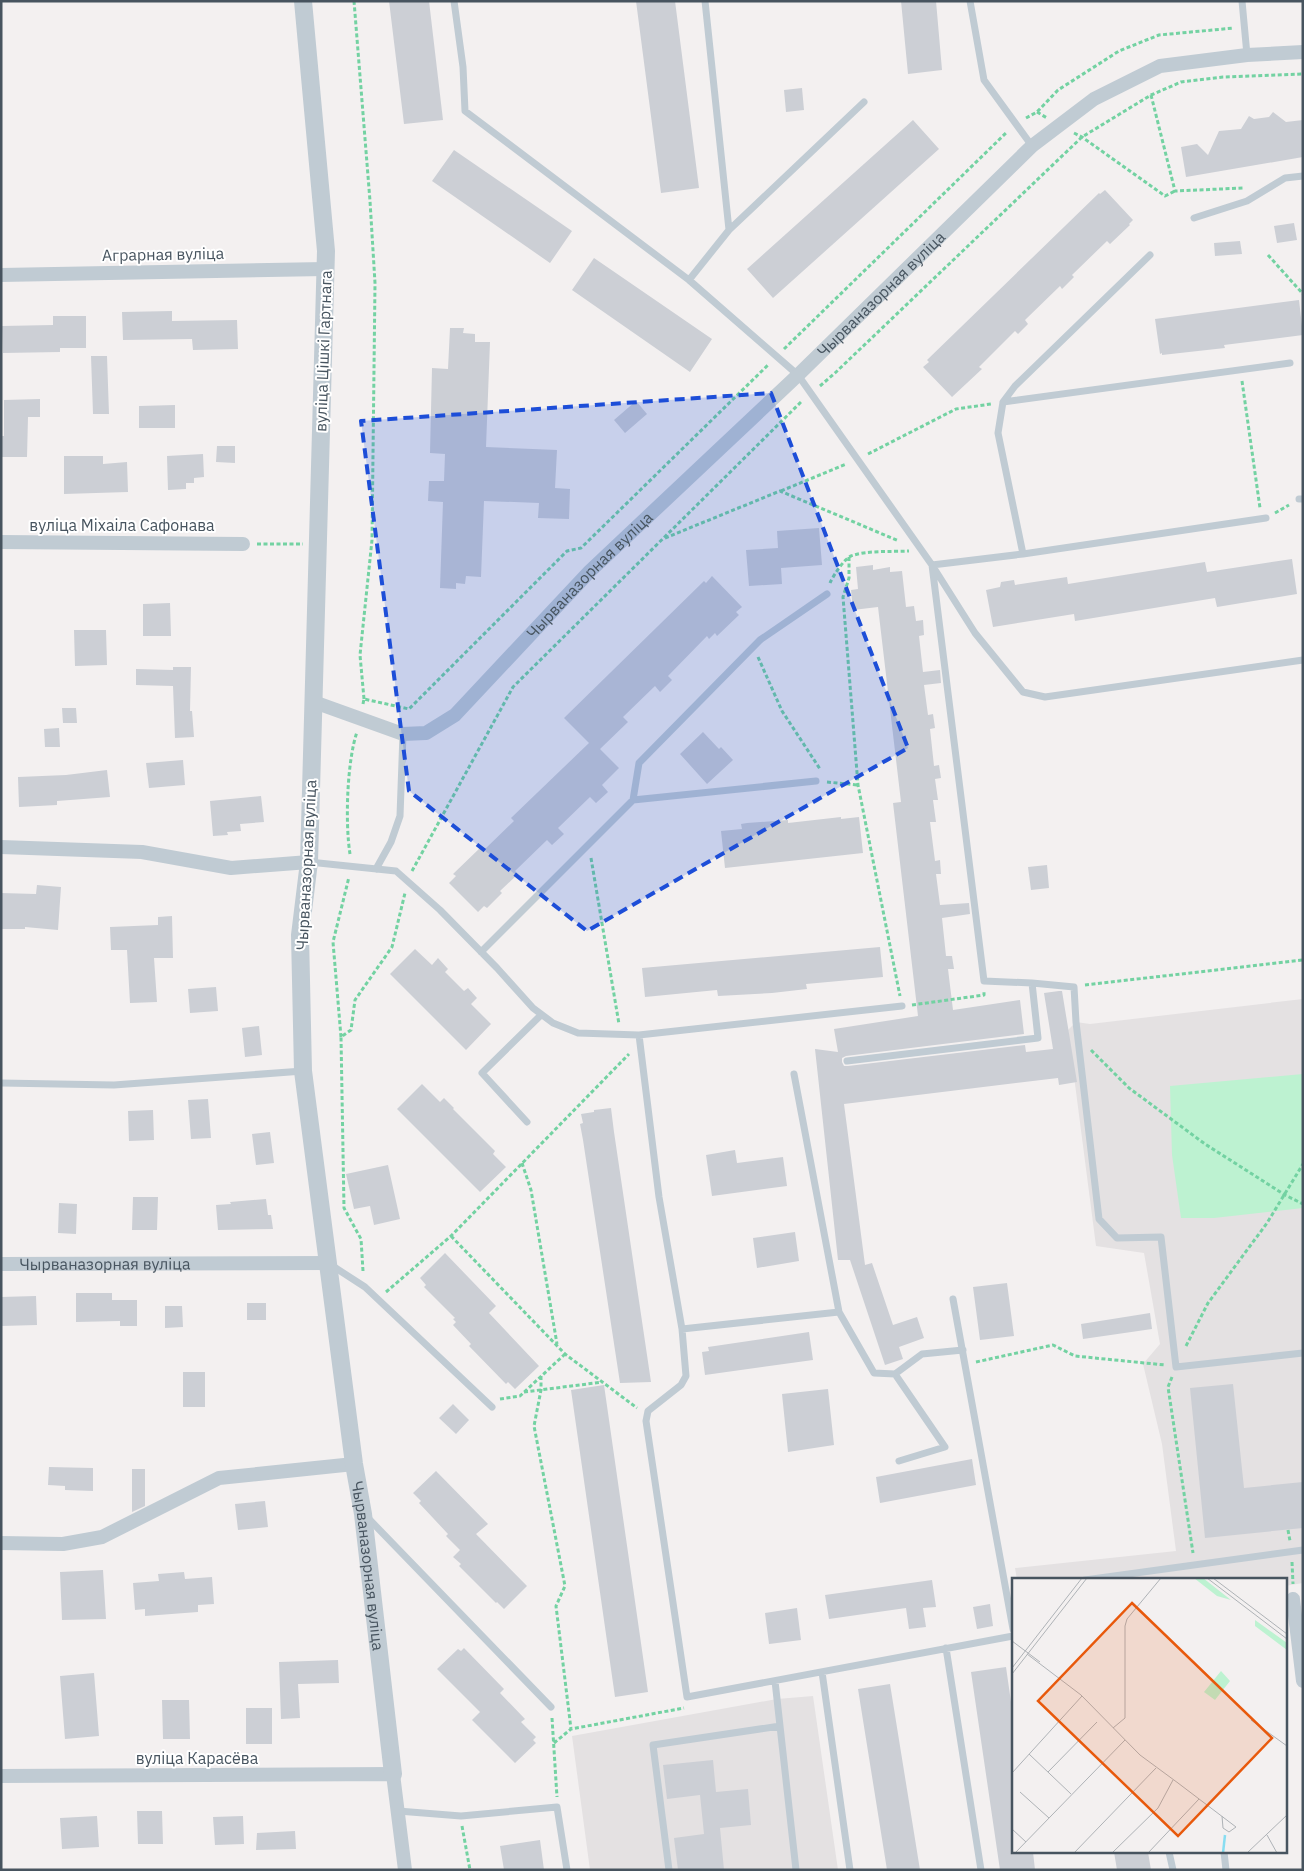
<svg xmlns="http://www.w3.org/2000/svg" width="1304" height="1871" font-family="'IBM Plex Sans',sans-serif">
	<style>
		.education { fill: #e4e1e2 }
		.green { fill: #bdf2d1 }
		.building { fill: #cccfd5 }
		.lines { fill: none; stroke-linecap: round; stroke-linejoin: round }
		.path { stroke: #73d2a2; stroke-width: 3; stroke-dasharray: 4 2.5; stroke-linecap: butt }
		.service { stroke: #c0cbd3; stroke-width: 7 }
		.minor { stroke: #c0cbd3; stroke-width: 14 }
		.tertiary { stroke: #c0cbd3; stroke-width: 18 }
		.marked { fill: #1d4ed8; fill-opacity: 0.2; stroke: #1d4ed8; stroke-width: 4; stroke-dasharray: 10 6; stroke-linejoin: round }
		.labels { text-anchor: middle; stroke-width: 4; stroke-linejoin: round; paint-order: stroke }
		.street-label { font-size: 16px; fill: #47545f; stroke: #fff }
		.inset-river { fill: none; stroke: #88ddf1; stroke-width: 2.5 }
		.inset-road { fill: none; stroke: #aeb2b6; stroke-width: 1 }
		.view { fill: #e8590c; fill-opacity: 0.15; stroke: #e8590c; stroke-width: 2.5 }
		.inset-edge { fill: none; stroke: #47545f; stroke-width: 2.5 }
	</style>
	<rect width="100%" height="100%" fill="#f3f0f0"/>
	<path class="education" d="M1303 999V1583L1285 1586V1580H1017L1015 1568 1176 1551 1162 1444 1143 1364 1160 1344 1144 1253 1096 1246 1068 1030 1076 1022 1090 1024Z
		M813 1696 838 1870H590L572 1736 777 1699Z"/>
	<path class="green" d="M1303 1074V1208L1214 1218H1181L1172 1155 1170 1086Z"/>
	<path class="building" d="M389 1H429L443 120 404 124Z
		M636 1H675L699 188 661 193Z
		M901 1H936L942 70 908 74Z
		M802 88 804 110 786 112 784 90Z
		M1273 112 1286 122 1303 120V157L1186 177 1181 147 1197 144 1208 155 1219 131 1241 129 1249 116 1254 119 1269 117Z
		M913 120 939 149 773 298 747 269Z
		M454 150 572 231 550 263 432 181Z
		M1105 190 1133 220 1129 224 1130 225 1110 244 1107 241 1072 275 1074 277 1062 289 1060 286 1025 320 1028 324 1018 334 1015 331 979 367 982 369 952 397 923 367 929 362 927 360 1099 193 1100 194Z
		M1294 223 1297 240 1277 243 1274 226Z
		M1240 241 1242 254 1215 256 1214 243Z
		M594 258 712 339 690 372 572 290Z
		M1299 300 1303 335 1224 345 1225 348 1162 355V353L1160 354 1155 319Z
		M172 311V321L237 320 238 349 193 350 192 339 123 340 122 312Z
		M53 316H86V348H60V352L3 353 2 326 53 325Z
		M450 328H464L463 333 475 334V342H490L486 447 557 450 555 488 570 489 569 519 538 518 539 503 484 501 481 577 466 576 465 584 456 583V589L440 588 443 502 428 501 429 481H444L445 454 430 453 432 368 448 369Z
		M91 356H107L109 414H93Z
		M40 399V417H28L27 457H1V436H4V400Z
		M636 401 647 414 625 433 614 420Z
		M175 405V428H139V406Z
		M217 446H235V463L216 462Z
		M203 454 204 477 194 478V483H186V489L168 490 167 456Z
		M64 456H103V464L127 462 128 492 64 494Z
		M819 528 822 565 781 568 782 584 749 586 746 550 778 548 777 531Z
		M1292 559 1297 594 1217 607 1215 598 1075 621 1074 614 993 627 986 590 1000 587 1001 582 1014 580 1015 585 1067 577 1068 584 1205 562 1207 572Z
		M873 565V570L890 567V572L902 571 906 607 914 606 916 621 923 620 924 635 919 636 923 672 940 670 941 683 924 685 928 715 933 714 935 728 930 729 934 766 939 765 941 778 935 779 938 800H933L936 822H930L935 861 940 860 941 874H936L940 905 969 903 970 914 942 918 946 956H952L954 969H948L953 1010 1020 1000 1024 1034 846 1056 842 1058V1062L844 1066H848L1025 1045 1026 1052 1053 1049 1044 993 1059 991H1062L1077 1082 1059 1085 1058 1078 844 1104 865 1265 872 1263 893 1325 917 1317 924 1338 899 1347 903 1359 885 1365 850 1260H838L815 1049 838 1052 834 1029 918 1016 893 803 901 802 878 607 853 610 851 590 858 589 856 567Z
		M712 576 742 607 736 612 739 615 717 636 715 633 709 639 707 636 668 676 672 680 660 692 655 686 623 717 628 722 600 749 619 768 602 785 608 792 596 803 590 797 558 828 564 834 552 845 547 840 515 871 518 874 500 891 502 893 487 908 484 906 478 912 449 883 456 876 453 874 481 847 484 850 514 821 511 818 589 743 564 718 704 581 706 583Z
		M170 603 171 636H143V604Z
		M74 630H106L107 665 75 666Z
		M173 667H191L190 711H192L194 737 175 738 173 686 136 685V669L173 670Z
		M62 708H76L77 723H63Z
		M59 728 60 747H45L44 729Z
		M703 732 719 749 721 747 733 760 707 784 680 754Z
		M183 760 185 785 149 788 146 763Z
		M107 770 110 797 57 801V805L19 807 18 777 66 775Z
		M261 796 264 822 240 824 241 831 227 832 228 835 213 836 210 801Z
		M841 817V819L859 817 863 853 725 868 721 831 742 829 741 824 747 823 788 820V823Z
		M1047 865 1049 888 1031 890 1028 867Z
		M37 885 61 887 58 930 25 927V929H1V893L36 894Z
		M172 916 173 958H154L157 1002 130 1003 127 950H111L110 927 158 925V917Z
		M880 947 883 977 806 984 807 989 772 993 718 996 717 990 645 997 642 968Z
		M415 949 432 965 438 958 448 969 445 972 464 991 468 988 477 998 471 1004 491 1024 466 1050 390 974Z
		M216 987 218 1011 190 1013 188 989Z
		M259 1026 262 1055 245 1057 242 1028Z
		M422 1084 440 1102 444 1098 454 1108 453 1109 495 1151 493 1154 506 1167 480 1192 397 1109Z
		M208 1099 211 1138 191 1139 188 1100Z
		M611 1108 614 1132 651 1382 620 1383 583 1140 580 1124 583 1123 581 1114 594 1112V1110Z
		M153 1110 154 1140 129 1141 128 1111Z
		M270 1132 274 1163 256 1165 252 1134Z
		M735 1150 737 1163 783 1157 787 1186 712 1196 706 1155Z
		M388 1165 400 1219 374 1225 370 1206 354 1209 346 1174Z
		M133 1197H158L157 1230H132Z
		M266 1199 268 1215H271L273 1229 218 1230 216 1205 231 1204 230 1202Z
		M59 1203 77 1204 76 1234 58 1233Z
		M795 1232 799 1261 757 1268 753 1238Z
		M445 1253 496 1306 489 1313 539 1366 515 1389 508 1382 506 1384 469 1346 471 1344 453 1325 456 1322 453 1319 455 1318 424 1287 426 1285 420 1278Z
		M1007 1283 1014 1336 980 1340 973 1287Z
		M76 1293H112V1300H137V1326H120V1321L76 1322Z
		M36 1296 37 1325 1 1326V1297Z
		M247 1303H266V1320H247Z
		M165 1306H182L183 1327 165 1328Z
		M1150 1313 1152 1329 1083 1339 1081 1324Z
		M809 1332 813 1360 705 1375 702 1352 709 1351 708 1347Z
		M183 1372H205V1407H183Z
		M1233 1384 1244 1488 1303 1482V1528L1205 1538 1190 1388Z
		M604 1385 648 1692 615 1697 571 1390Z
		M828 1389 834 1445 788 1452 782 1394Z
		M453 1404 469 1420 456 1434 439 1418Z
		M972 1459 976 1485 880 1503 876 1477Z
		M49 1467 93 1468V1491L65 1490V1486L48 1485Z
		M132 1469H145V1506L132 1512Z
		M436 1471 488 1524 476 1534 527 1586 504 1609 497 1602 496 1603 459 1566 461 1564 453 1557 460 1550 446 1536 448 1534 419 1503 421 1501 413 1493Z
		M265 1501 268 1527 238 1530 235 1504Z
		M103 1570 106 1619 62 1620 60 1572Z
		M184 1572 185 1579 212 1577 214 1604 198 1605V1612L145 1616V1609L135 1610 133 1583 159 1581 158 1574Z
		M932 1580 936 1607 923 1608 926 1627 909 1629 906 1608 829 1619 825 1595Z
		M990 1604 993 1626 977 1629 973 1607Z
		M797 1608 801 1640 769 1644 765 1613Z
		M464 1648 504 1689 500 1693 525 1719 521 1722 536 1737 533 1740 536 1743 515 1763 472 1720 480 1712 437 1669 458 1649 461 1651Z
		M338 1660 339 1683 298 1684 300 1718 281 1719 279 1662Z
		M1006 1667 1013 1716V1852H1033L1035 1870H1000L971 1672Z
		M94 1673 99 1736 65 1739 60 1676Z
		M890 1684 920 1870H887L858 1689Z
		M162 1700H189L190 1739H163Z
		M246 1708H272V1744H246Z
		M713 1760 716 1792 748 1789 751 1825 720 1828 724 1870H678L674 1838 704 1834 700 1795 667 1799 663 1765Z
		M137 1811H162L163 1844H138Z
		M97 1816 99 1847 62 1849 60 1818Z
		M243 1816 244 1844 215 1845 213 1817Z
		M295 1831 296 1849 256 1850 257 1833Z
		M540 1840 544 1870H504L500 1846Z
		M1114 1852H1148L1151 1870H1117Z"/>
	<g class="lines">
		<path class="path" d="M354 1 370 201 375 283 372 540 360 655 364 699
			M1151 95 1175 191 1243 188
			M1037 112 1047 118
			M1026 118 1037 112 1058 90 1119 51 1159 35 1234 28
			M1074 133 1082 137 1165 196 1175 191
			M1268 255 1303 294
			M784 349 1007 132
			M1242 381 1260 508
			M820 386 835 373 1082 137 1151 95 1181 82 1223 77 1303 74
			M868 454 956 409 991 404
			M781 491 846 464
			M1275 513 1289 505
			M665 538 780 491 899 541
			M257 544H303
			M849 557V578L843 597 858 785 900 996
			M830 583C833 576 844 559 851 556 868 550 891 552 909 551
			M758 657 782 711 820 769
			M363 704 364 699 409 709 567 551 581 548 769 364
			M827 782 858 785
			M350 854C345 823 347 761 357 732
			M591 858 619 1024
			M412 871 513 687 802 401
			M1085 985 1303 960
			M912 1005 984 995V991
			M341 1037 333 942 349 877
			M1091 1050 1129 1088 1205 1144 1285 1195 1303 1204
			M522 1163 531 1190 557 1344
			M451 1236 565 1354 637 1408
			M363 1271 361 1239 344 1208 341 1037 351 1030 355 1000 392 947 405 893
			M386 1292 451 1236 629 1054
			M1186 1346 1208 1303 1267 1223 1303 1164
			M976 1362 1053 1345 1075 1356 1165 1365
			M541 1376V1390L534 1426 565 1586 556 1606 571 1729
			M1172 1377 1168 1387 1193 1553
			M524 1392 603 1382
			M500 1399 520 1396 565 1354
			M1288 1530 1290 1541
			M1292 1562 1293 1584
			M552 1718 557 1797
			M554 1743 571 1729 684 1708
			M462 1826 470 1870"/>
		<path class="service" d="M454 1 463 67 465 111 689 280 798 375 932 565 975 633 1023 692 1045 697 1303 660
			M970 1 984 80 1032 146
			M1242 1 1247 55
			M1194 218 1247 201 1285 178 1303 176
			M729 230 864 102
			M689 280 729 230 705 1
			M1003 402 1015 386 1150 255
			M1299 499H1303
			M1023 554 998 433 1003 402 1290 363
			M633 800 639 763 760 640 827 594
			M309 862 396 871 440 910 497 968 533 1008 553 1023 578 1033 639 1035 902 1006
			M376 869 391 842 400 816 403 734
			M481 952 633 800 816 781
			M1032 983 1074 987 1076 1022 1099 1219 1117 1238 1161 1237 1176 1367 1303 1353
			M639 1035 659 1197 682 1329 686 1376 681 1385 648 1411 646 1421 687 1697 1013 1636
			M847 1061 1038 1038 1032 983 984 981 932 565 1023 554 1266 518
			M794 1074 839 1312 874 1373 895 1374
			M1 1083 114 1085 303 1071
			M527 1122 482 1073 541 1015
			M331 1265 365 1287 492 1407
			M953 1299 1013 1629
			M682 1329 839 1312
			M899 1461 945 1447 895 1374 922 1354 963 1350
			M367 1517 551 1707
			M1085 1580 1303 1550
			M946 1648 981 1870
			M822 1672 850 1870
			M775 1681 796 1870
			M398 1811 461 1816 557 1807 567 1870
			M1169 1852 1173 1870
			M1224 1852 1226 1870
			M669 1870 653 1745 780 1726"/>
		<g class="minor">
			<path d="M1 275 325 269"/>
			<path d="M1 542 243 544"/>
			<path id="s1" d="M314 702 403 734 426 733 455 715 590 571 798 375 1032 146 1094 99 1160 66 1247 55 1303 52"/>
			<path d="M1 847 142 852 231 868 309 862"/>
			<path id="s2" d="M1 1264 329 1263"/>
			<path d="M1 1543 63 1544 102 1537 219 1478 354 1464"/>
			<path d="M1293 1599 1303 1681"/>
			<path d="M1 1776 393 1774 405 1870"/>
		</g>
		<path class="tertiary" id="s3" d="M303 1 326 251 309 862 300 935 303 1071 354 1464 363 1514 393 1774"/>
	</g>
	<path class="marked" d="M771 393 908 748 587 931 409 791 361 421Z"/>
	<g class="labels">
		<g class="street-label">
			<text transform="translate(163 254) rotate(-1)" y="6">Аграрная вуліца</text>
			<text dy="6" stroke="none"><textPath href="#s1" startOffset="751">Чырваназорная вуліца</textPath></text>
			<text transform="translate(323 351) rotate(-88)" y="6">вуліца Цішкі Гартнага</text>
			<text x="122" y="531">вуліца Міхаіла Сафонава</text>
			<text dy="6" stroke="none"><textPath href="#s1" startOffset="346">Чырваназорная вуліца</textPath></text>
			<text transform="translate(306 865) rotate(-87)" y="6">Чырваназорная вуліца</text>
			<text dy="6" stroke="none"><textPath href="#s2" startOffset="104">Чырваназорная вуліца</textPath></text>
			<text dy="6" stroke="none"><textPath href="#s3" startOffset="1571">Чырваназорная вуліца</textPath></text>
			<text x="197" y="1764">вуліца Карасёва</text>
		</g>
	</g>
	<g transform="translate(1012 1578)">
		<rect width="275" height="275" fill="#f3f0f0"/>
		<path d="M182 0H191L219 22 205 18ZM243 42 275 65V72L243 48ZM209 93 218 103 203 122 192 114Z" fill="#bdf2d1"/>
		<path class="inset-river" d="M211 275 213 257"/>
		<path class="inset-road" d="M195 0 275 61M201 0 275 56M0 63 28 84M15 76 69 117 128 177 166 205 224 249 217 254 211 250 210 238M0 90 70 0M0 96 75 0M239 142 275 168M101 150 113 140V48L115 41 149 0M17 176 59 216M36 194 85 144M0 195 70 118M8 214 37 240M0 251 14 264M255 257 265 275M3 275 113 162M62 275 144 190M100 275 146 230 161 202M136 275 187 221M235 275 275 237"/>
		<path class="view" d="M120 25 260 160 166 258 26 123Z"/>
		<rect width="275" height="275" class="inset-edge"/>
	</g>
	<rect width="1304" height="1871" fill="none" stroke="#47545f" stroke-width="5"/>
</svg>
